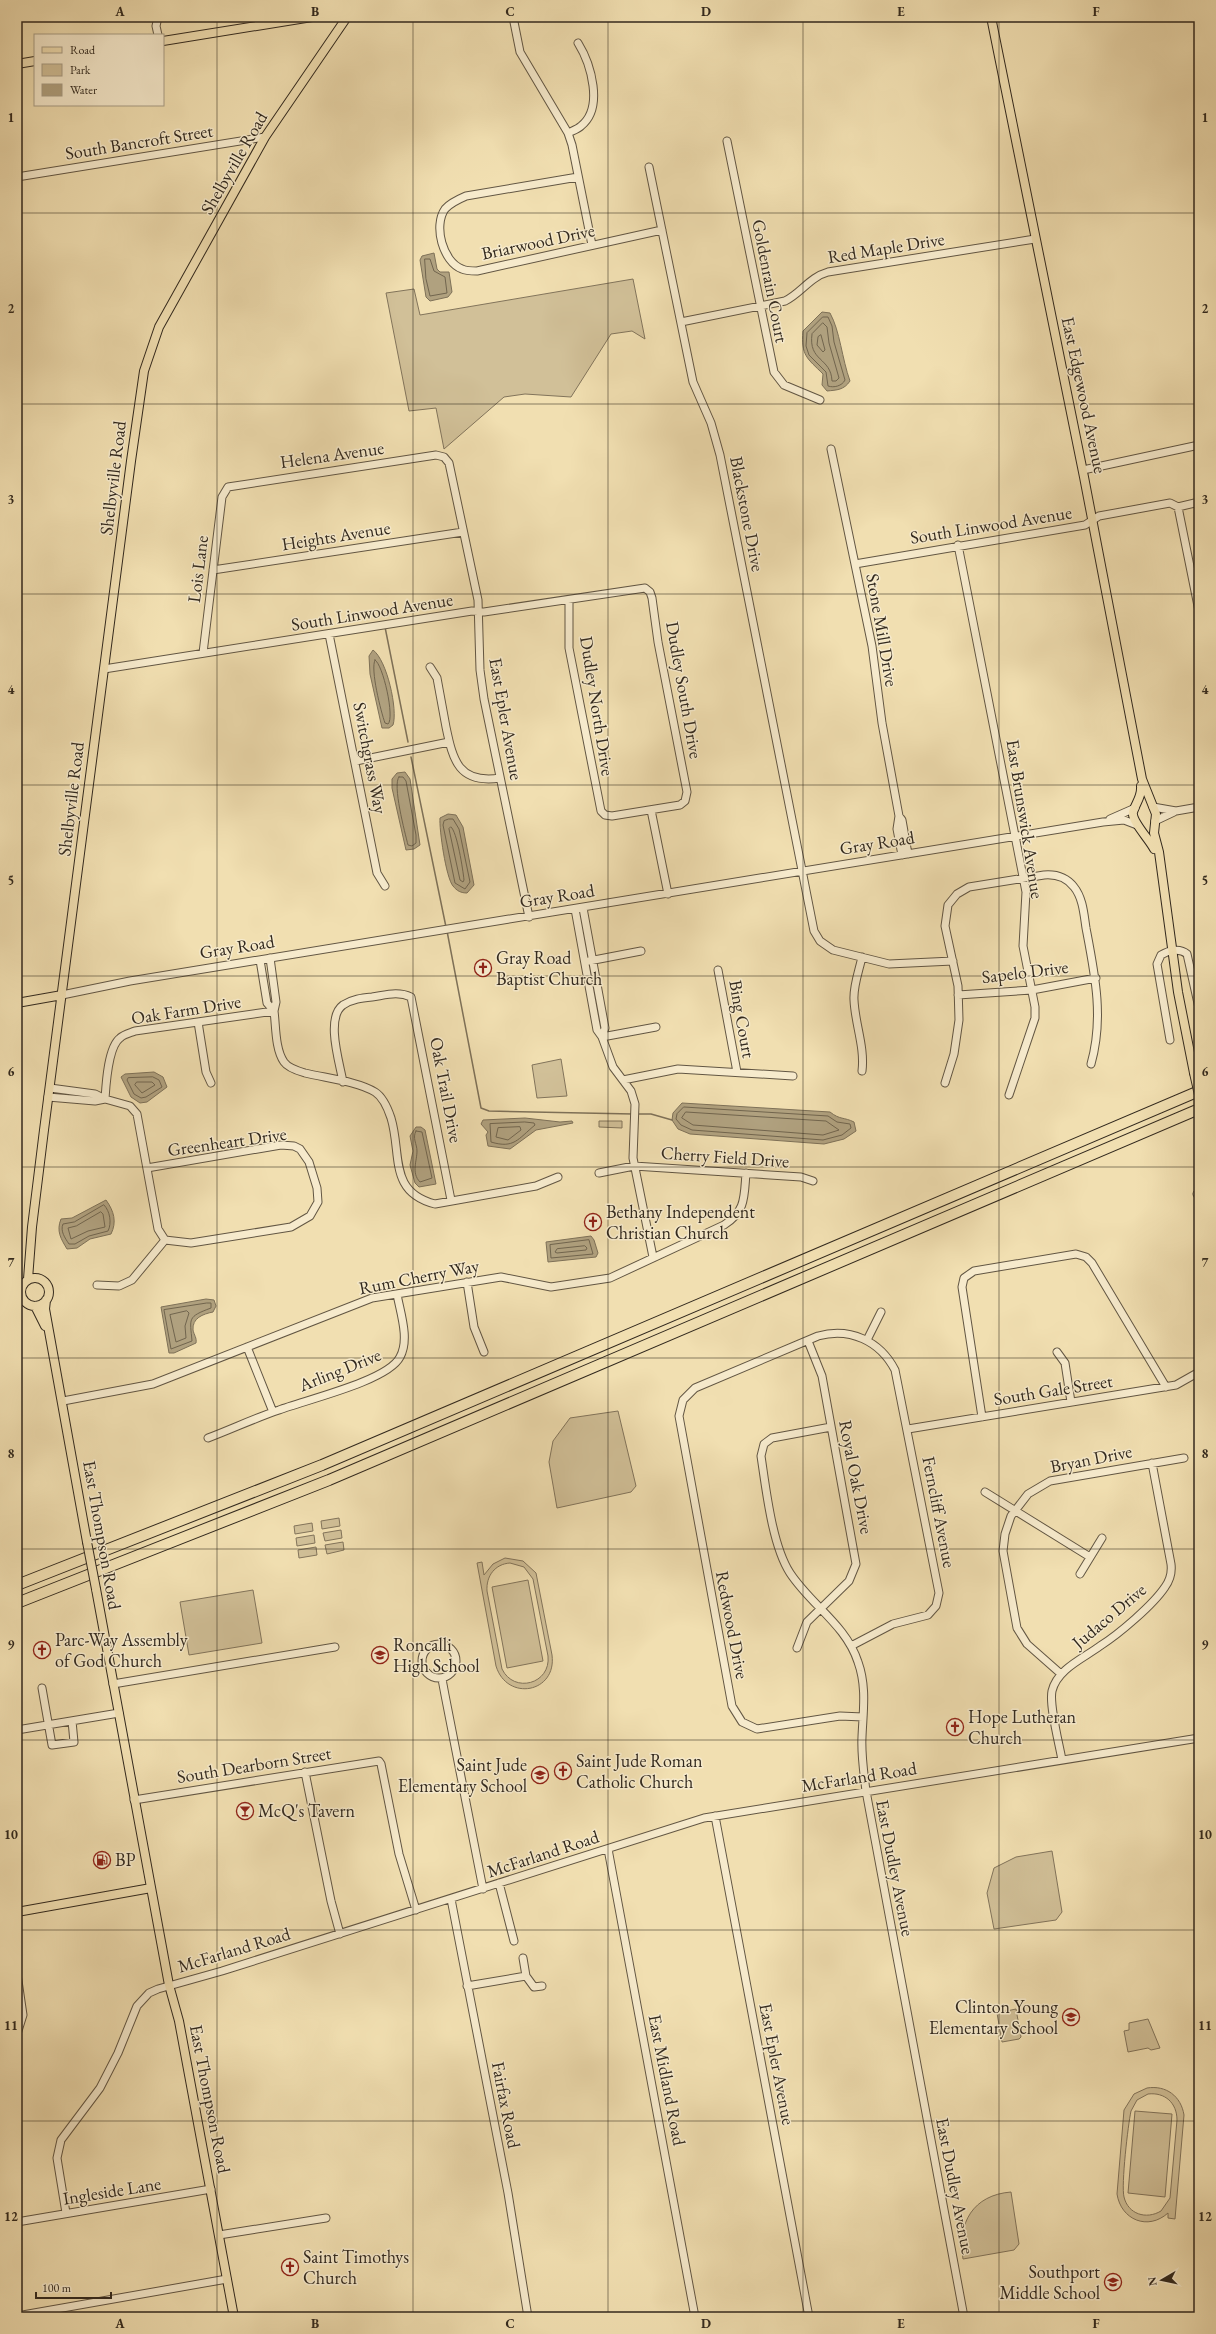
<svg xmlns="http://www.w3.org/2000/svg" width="1216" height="2334" font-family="'EB Garamond',serif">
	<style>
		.green { fill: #d1c098; stroke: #82745b; fill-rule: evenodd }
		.water { fill: #b0a17f; stroke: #7e7158 }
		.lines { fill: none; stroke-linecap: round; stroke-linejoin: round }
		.shore { stroke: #71654e; stroke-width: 1 }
		.stream { stroke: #7e7158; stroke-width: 1.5 }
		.minor-casing { stroke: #625643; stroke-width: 9 }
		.major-casing { stroke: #32291e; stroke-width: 10 }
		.highway-casing { stroke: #32291e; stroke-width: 12 }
		.minor { stroke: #f6eacc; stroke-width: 7 }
		.major { stroke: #f1dfb1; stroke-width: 8 }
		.highway { stroke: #f1dfb1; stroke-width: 10 }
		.major-bridge-casing { stroke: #32291e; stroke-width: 10; stroke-linecap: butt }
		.major-bridge { stroke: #f1dfb1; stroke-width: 8 }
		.grid { fill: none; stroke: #32291e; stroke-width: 1; stroke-opacity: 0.55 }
		.labels { text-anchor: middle; stroke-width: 3; stroke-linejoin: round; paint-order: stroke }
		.street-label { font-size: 18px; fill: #32291e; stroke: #f6eacc }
		.poi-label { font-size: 18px; fill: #32291e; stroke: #f6eacc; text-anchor: start }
		.neatline { fill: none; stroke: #32291e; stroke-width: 1.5 }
		.grid-label { font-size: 13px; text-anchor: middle; font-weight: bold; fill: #32291e }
	</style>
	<rect width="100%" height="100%" fill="#f1dfb1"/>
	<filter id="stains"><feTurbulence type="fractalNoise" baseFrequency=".005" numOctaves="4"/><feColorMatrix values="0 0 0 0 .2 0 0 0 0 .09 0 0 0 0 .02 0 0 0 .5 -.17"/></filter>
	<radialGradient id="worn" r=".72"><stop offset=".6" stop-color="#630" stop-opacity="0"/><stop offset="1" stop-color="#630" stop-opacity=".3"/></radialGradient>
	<path class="green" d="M633 279 645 339 632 331 611 334 571 397 525 394 504 397 444 449 436 408 409 411 386 293 414 289 420 315Z
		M561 1059 567 1096 537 1098 532 1065Z
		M599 1121H622V1128L599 1127Z
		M618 1411 636 1486 631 1492 557 1508 549 1462 553 1441 570 1418Z
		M339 1518 340 1526 322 1529 321 1521Z
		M312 1523 313 1531 295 1534 294 1526Z
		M341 1530 342 1538 325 1541 323 1533Z
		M314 1535 315 1543 297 1546 296 1538Z
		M343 1542 344 1550 327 1554 325 1545Z
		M316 1547 317 1555 299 1558 298 1550Z
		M505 1558 523 1561 536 1573 552 1655C557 1693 507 1702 496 1666L477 1563 482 1562 484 1575 493 1564ZM510 1563 524 1567 533 1579 548 1656C551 1684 514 1694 502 1669L487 1591C486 1576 495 1564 510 1563Z
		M528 1580 543 1661 507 1668 492 1587Z
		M253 1590 262 1643 189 1655 180 1602Z
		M1052 1851 1062 1912 1056 1920 994 1929 987 1893 994 1868 1016 1857Z
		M1016 2009 1021 2037 1019 2039 1002 2042 997 2013Z
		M1148 2019 1160 2048 1151 2050 1148 2048 1128 2052 1124 2031 1129 2030V2023Z
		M1147 2088C1166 2085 1181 2096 1184 2115L1175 2219 1168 2218V2213C1148 2231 1121 2220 1117 2194L1124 2110 1134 2094ZM1148 2094C1165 2092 1177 2103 1177 2120L1170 2198 1161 2211C1146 2220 1128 2214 1124 2197 1121 2185 1128 2125 1131 2111L1137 2100Z
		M1135 2111 1172 2114 1165 2197 1128 2193Z
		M1011 2192 1019 2244 1014 2250 963 2259C957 2223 973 2195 1011 2192Z"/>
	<path class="water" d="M434 253 437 269 440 272H449L452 292 448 297 430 301 426 297 420 260 422 256Z
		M822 312 830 313C840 331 842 359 850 381 844 390 837 390 827 391L822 385 823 374C807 358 801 356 803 331Z
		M373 650C387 660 398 710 393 725L389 728H382L370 674 369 656Z
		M405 772 410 779 420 845 414 849 406 850 392 788V779L397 773Z
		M448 814 456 815 463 827 474 885 467 893C461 893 457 891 453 886 446 878 439 829 440 818Z
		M154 1072 163 1077 167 1087 147 1102 140 1103 131 1097 121 1077 125 1074Z
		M682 1103 830 1112C840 1120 844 1117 854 1122L856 1131 844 1139 824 1144 690 1134 678 1129 672 1120 673 1113Z
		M525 1118 560 1122 572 1121 573 1123 536 1130 510 1149 488 1146 486 1135 488 1132 481 1124 483 1120Z
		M416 1127H421L425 1130 436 1184 419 1187 415 1183 410 1165 413 1151 410 1136Z
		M106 1200C114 1211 117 1222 111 1234L90 1239 77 1248 67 1249C61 1239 56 1231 61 1219L72 1218Z
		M591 1236 594 1240 598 1253 596 1257 548 1262 546 1242Z
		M206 1299 214 1300 216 1306 213 1312C203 1314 192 1318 193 1330 194 1335 197 1338 196 1343L174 1353H169L161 1307Z"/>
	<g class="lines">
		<path class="shore" d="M425 259H430L434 271 445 277 447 293 430 296 426 279Z
			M823 317H828L832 326 834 342 845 380C842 386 834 388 828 386L826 372 809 355 806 346 807 333Z
			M823 323 827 327 829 343 839 378 836 381H832C831 357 808 362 812 334Z
			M821 335 825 350 823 352 817 345 818 337Z
			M375 660C383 664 395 718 388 724L385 723C381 712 370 669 375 660Z
			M399 777H403L406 781 416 835V843L412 846 408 845C405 833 392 784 399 777Z
			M449 819H453L459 829 470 882 465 889 455 883 443 825 444 821Z
			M451 827C457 831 463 870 464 880L463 882 460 880 449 829Z
			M153 1077 159 1080 162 1087 146 1097 141 1098 134 1094 127 1080 128 1078Z
			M137 1082H152L155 1085 142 1093 135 1085Z
			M684 1107 828 1116 837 1122 850 1124 851 1128 842 1135 823 1140 692 1130 681 1125 676 1119 677 1114Z
			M686 1112 826 1121 839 1130 823 1135 693 1125 682 1118Z
			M525 1122 534 1123 535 1125C518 1139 514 1149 491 1142L490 1124Z
			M520 1127 521 1130 508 1140 496 1137 498 1128Z
			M416 1131 422 1132 432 1178 420 1182C411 1173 417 1161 417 1151 417 1144 412 1138 416 1131Z
			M104 1205C110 1211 112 1223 108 1231L89 1236 75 1244H69C65 1238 60 1231 63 1224L74 1222Z
			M101 1212 103 1214 105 1227 88 1231 71 1239 68 1228 76 1226Z
			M589 1240 593 1254 551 1258 550 1245Z
			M585 1246 587 1248 586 1250 557 1253 555 1252 557 1249Z
			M207 1303H211V1308C187 1317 190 1318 192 1341L171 1349 164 1310Z
			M187 1311 189 1313 185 1326 186 1338 176 1342 170 1315Z"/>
		<path class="stream" d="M385 627 408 742
			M411 757 446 927
			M447 931 481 1108 489 1111 633 1114
			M636 1114H651L672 1120"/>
		<g class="minor-casing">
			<path id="minor" d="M158 17 156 26 158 35
				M271 17 272 23
				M513 17 520 52 568 133 572 145 592 245
				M568 133C572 131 578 129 581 126 604 108 591 64 578 43
				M727 141 774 372 784 385 820 400
				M649 167 693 382 711 423 720 455 814 931 820 941 833 950 889 964 953 961
				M17 177 265 137
				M578 177 466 196C459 199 450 203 445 209 433 226 443 262 462 269 466 271 472 271 477 271L662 230
				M681 322 785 301C801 293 810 277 828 272L1035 239
				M831 449 872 646 882 723 899 816
				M1083 470 1199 445
				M1178 507 1199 611
				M958 545 1026 892 1023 946 1035 1007V1018L1009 1095
				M855 564 1085 525 1099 516 1170 503 1178 507 1199 502
				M213 570 463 532
				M329 634 377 873 385 886
				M203 653 222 497 228 487 436 455 444 457 449 463 478 600 480 670 484 699 529 917
				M430 667 437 678C440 695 443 711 446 727 453 761 459 784 500 778
				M104 669 472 611 484 612 645 588 650 592 652 598 658 642 687 792 685 801 680 805 612 816 605 815 601 811 569 648V600
				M356 761 449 742
				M1153 807 1176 811 1199 807
				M651 810 668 894
				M1110 819 1135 808
				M1155 821 1174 812
				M902 855 897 829 899 816 902 820 908 854
				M575 909 597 1030 602 1037 605 1028 583 908
				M862 957C859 971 853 986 854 1000 855 1024 865 1047 862 1071
				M260 960 267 1003 274 1011 276 1002 270 958
				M589 961 641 951
				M718 970 737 1072
				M62 995 130 981 1103 822 1124 820 1137 825
				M958 995 1032 990 1096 978
				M198 1022 206 1072 211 1083
				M1170 1040 1157 964 1161 955C1169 950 1180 948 1187 954L1199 1008
				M623 1080 678 1069 793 1076
				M343 1082C340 1064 325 1018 343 1005 352 999 362 998 372 997 386 995 398 991 411 997L451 1200
				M945 1083 954 1054 959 1020 958 986 945 926 948 905 957 894 969 887 1044 875C1056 874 1067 878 1074 887 1083 898 1084 915 1086 928 1095 975 1104 1018 1091 1064
				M48 1097 95 1101 105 1099 95 1094 50 1088
				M147 1168 281 1145 294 1146 300 1149 309 1162 317 1188 318 1202 310 1216 291 1227 191 1243 165 1240
				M599 1173 634 1166 801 1177 813 1181
				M1197 1194 1199 1197
				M165 1240 158 1229 137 1114 130 1106 105 1099C106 1084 108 1047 120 1038 124 1034 130 1033 135 1031L274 1011C276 1026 275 1049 284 1062 288 1068 298 1071 305 1073 325 1078 357 1081 375 1092 383 1097 388 1109 391 1118 402 1154 388 1192 435 1204L536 1186 558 1177
				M653 1257 633 1158 635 1104 631 1091 613 1067 602 1037 656 1027
				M467 1282 474 1327 484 1352
				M97 1285 119 1286 132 1280 165 1240
				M867 1340 881 1312
				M247 1347 273 1412
				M1057 1352 1065 1363 1071 1402
				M63 1401 153 1384 372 1298 501 1277 551 1287 610 1278 724 1225C746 1211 744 1197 746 1173
				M982 1417 962 1287 964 1278 974 1271 1076 1254 1086 1257 1092 1263 1166 1387
				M831 1427 772 1438 764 1444 761 1456C766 1489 772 1545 790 1573 811 1605 846 1625 858 1662 867 1687 863 1711 862 1737 861 1755 864 1774 866 1791L964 2317
				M908 1429 1176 1385 1199 1372
				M208 1438C232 1429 255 1418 279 1410 305 1400 388 1381 400 1357 410 1339 400 1312 397 1294
				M985 1492 1090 1557
				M1080 1574 1102 1538
				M422 1661a17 17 0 1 1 34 0a17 17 0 1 1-34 0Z
				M851 1646 893 1624 928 1615 936 1606 939 1593 895 1370C880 1341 850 1327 818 1336L695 1388 683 1400 679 1416 732 1706 742 1722 757 1729 840 1716 863 1717
				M797 1648 807 1622 849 1581 856 1564 822 1376 808 1341
				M1061 1674 1027 1644 1017 1628 1003 1551 1005 1534 1011 1516 1028 1494 1050 1481 1184 1458
				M439 1678 442 1679 445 1695 483 1889
				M113 1684 335 1647
				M42 1688 52 1745 74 1742 72 1721
				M17 1730 119 1713
				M1062 1760C1059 1743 1049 1705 1052 1691 1057 1669 1084 1658 1100 1646 1119 1634 1153 1605 1165 1587 1170 1580 1172 1572 1171 1564L1152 1463
				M305 1772 331 1901 340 1934
				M134 1800 379 1761 381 1764 399 1854 416 1910
				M715 1816 809 2317
				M608 1849 695 2317
				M499 1883 514 1941
				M451 1899 508 2193 528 2317
				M523 1958 526 1976 534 1987 542 1986
				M17 1974 23 2015 17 2034
				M467 1986 526 1976
				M66 2213 57 2158 61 2140 100 2088 118 2053 137 2006 149 1993 158 1989 222 1971 704 1818 1199 1738
				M17 2222 211 2189
				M219 2235 326 2218
				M17 2316 227 2279"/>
		</g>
		<g class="major-casing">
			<path id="major" d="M991 17 1084 477 1142 779 1156 814 1154 833 1159 852 1178 992 1194 1073
				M163 41 312 17
				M17 64 35 61
				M1141 786C1142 797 1136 802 1133 812 1131 821 1150 840 1154 849
				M17 1003 62 995
				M21 1292a14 14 0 1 1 28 0a14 14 0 1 1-28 0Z
				M28 1279 32 1227 44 1130 131 461 144 371 159 327 265 137 347 17
				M46 1300 45 1309 87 1542
				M35 1306 45 1326
				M96 1589 169 1985 179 2021 234 2317
				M17 1912 151 1888"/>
		</g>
		<g class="highway-casing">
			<path id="highway" d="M17 1585 322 1465 1199 1091
				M17 1603 329 1480 1199 1109"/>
		</g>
		<use href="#minor" class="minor"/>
		<use href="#major" class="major"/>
		<use href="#highway" class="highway"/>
		<g class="major-bridge-casing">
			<path id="major-bridge" d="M1194 1073 1199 1095
				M87 1542 96 1589"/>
		</g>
		<use href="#major-bridge" class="major-bridge"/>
	</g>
	<path class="grid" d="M217 17V2317M413 17V2317M608 17V2317M803 17V2317M999 17V2317M17 213H1199M17 404H1199M17 594H1199M17 785H1199M17 976H1199M17 1167H1199M17 1358H1199M17 1549H1199M17 1740H1199M17 1930H1199M17 2121H1199"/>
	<defs>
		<g id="church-ring" transform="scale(0.9)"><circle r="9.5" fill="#f6eacc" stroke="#8f2418" stroke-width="1.5"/><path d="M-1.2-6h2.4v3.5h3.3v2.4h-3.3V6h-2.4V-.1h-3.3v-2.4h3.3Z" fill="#8f2418"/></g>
		<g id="school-ring" transform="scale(0.9)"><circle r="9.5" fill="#f6eacc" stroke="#8f2418" stroke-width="1.5"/><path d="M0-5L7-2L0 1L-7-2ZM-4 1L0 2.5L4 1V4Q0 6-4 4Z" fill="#8f2418"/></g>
		<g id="bar-ring" transform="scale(0.9)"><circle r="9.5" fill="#f6eacc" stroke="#8f2418" stroke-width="1.5"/><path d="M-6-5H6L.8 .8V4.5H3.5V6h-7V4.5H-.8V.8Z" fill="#8f2418"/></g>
		<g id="fuel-ring" transform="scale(0.9)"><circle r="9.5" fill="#f6eacc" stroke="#8f2418" stroke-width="1.5"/><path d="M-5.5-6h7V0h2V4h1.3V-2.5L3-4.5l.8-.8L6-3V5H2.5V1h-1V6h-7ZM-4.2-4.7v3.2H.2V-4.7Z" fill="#8f2418"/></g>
	</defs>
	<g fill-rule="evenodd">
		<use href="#church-ring" x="483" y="968"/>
		<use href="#church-ring" x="593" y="1222"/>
		<use href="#church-ring" x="42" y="1650"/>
		<use href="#school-ring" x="380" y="1655"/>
		<use href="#church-ring" x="955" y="1727"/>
		<use href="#church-ring" x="563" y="1771"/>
		<use href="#school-ring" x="540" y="1775"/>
		<use href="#bar-ring" x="245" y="1811"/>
		<use href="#fuel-ring" x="102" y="1860"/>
		<use href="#school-ring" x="1071" y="2017"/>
		<use href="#church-ring" x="290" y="2267"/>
		<use href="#school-ring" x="1113" y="2282"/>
	</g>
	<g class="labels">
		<g class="street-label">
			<text transform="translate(139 142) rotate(-9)" y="6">South Bancroft Street</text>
			<text transform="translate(234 163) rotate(-60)" y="6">Shelbyville Road</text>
			<text transform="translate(538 242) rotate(-12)" y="6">Briarwood Drive</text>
			<text transform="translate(886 248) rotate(-9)" y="6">Red Maple Drive</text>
			<text transform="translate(770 281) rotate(79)" y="6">Goldenrain Court</text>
			<text transform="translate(1084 395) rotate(78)" y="6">East Edgewood Avenue</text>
			<text transform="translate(332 455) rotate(-8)" y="6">Helena Avenue</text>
			<text transform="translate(113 478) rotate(-83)" y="6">Shelbyville Road</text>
			<text transform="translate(747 514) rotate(79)" y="6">Blackstone Drive</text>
			<text transform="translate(991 525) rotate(-9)" y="6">South Linwood Avenue</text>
			<text transform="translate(336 536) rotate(-9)" y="6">Heights Avenue</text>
			<text transform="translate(198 569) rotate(-83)" y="6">Lois Lane</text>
			<text transform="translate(372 612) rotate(-9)" y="6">South Linwood Avenue</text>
			<text transform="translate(882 630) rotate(80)" y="6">Stone Mill Drive</text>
			<text transform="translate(684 690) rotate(80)" y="6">Dudley South Drive</text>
			<text transform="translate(597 706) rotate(81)" y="6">Dudley North Drive</text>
			<text transform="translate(506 719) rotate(80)" y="6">East Epler Avenue</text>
			<text transform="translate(370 758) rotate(79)" y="6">Switchgrass Way</text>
			<text transform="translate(71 799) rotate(-83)" y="6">Shelbyville Road</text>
			<text transform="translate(1025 819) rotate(81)" y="6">East Brunswick Avenue</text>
			<text transform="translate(877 843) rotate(-9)" y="6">Gray Road</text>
			<text transform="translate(557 896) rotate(-9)" y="6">Gray Road</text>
			<text transform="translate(237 947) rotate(-9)" y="6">Gray Road</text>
			<text transform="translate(1025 972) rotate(-7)" y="6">Sapelo Drive</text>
			<text transform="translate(186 1010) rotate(-9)" y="6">Oak Farm Drive</text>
			<text transform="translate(742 1019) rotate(80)" y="6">Bing Court</text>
			<text transform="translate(446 1090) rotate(79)" y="6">Oak Trail Drive</text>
			<text transform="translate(227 1142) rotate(-8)" y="6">Greenheart Drive</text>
			<text transform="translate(725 1157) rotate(4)" y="6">Cherry Field Drive</text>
			<text transform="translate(419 1277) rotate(-11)" y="6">Rum Cherry Way</text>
			<text transform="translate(340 1370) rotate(-22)" y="6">Arling Drive</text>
			<text transform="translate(1053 1390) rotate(-9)" y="6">South Gale Street</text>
			<text transform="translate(1091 1459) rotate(-11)" y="6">Bryan Drive</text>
			<text transform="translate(856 1477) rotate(79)" y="6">Royal Oak Drive</text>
			<text transform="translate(939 1512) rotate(79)" y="6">Ferncliff Avenue</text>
			<text transform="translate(102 1535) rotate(80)" y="6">East Thompson Road</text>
			<text transform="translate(1109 1616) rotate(-40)" y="6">Judaco Drive</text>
			<text transform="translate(732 1625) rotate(79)" y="6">Redwood Drive</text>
			<text transform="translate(254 1765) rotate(-9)" y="6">South Dearborn Street</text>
			<text transform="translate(859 1777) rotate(-9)" y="6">McFarland Road</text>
			<text transform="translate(543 1854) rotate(-18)" y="6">McFarland Road</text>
			<text transform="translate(895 1868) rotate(79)" y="6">East Dudley Avenue</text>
			<text transform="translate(234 1950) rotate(-17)" y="6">McFarland Road</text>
			<text transform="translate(777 2064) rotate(79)" y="6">East Epler Avenue</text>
			<text transform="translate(667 2080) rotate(79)" y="6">East Midland Road</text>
			<text transform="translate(210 2099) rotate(79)" y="6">East Thompson Road</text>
			<text transform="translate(506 2105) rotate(79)" y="6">Fairfax Road</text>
			<text transform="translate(955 2186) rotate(79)" y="6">East Dudley Avenue</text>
			<text transform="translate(112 2191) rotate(-9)" y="6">Ingleside Lane</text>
		</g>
		<g class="poi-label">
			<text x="496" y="964">Gray Road<tspan x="496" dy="21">Baptist Church</tspan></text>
			<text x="606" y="1218">Bethany Independent<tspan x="606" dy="21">Christian Church</tspan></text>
			<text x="55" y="1646">Parc-Way Assembly<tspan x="55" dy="21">of God Church</tspan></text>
			<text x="393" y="1651">Roncalli<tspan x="393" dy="21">High School</tspan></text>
			<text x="968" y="1723">Hope Lutheran<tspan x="968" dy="21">Church</tspan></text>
			<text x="576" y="1767">Saint Jude Roman<tspan x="576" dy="21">Catholic Church</tspan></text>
			<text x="527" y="1771" text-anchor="end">Saint Jude<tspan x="527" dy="21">Elementary School</tspan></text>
			<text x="258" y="1817">McQ's Tavern</text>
			<text x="115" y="1866">BP</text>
			<text x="1058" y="2013" text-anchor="end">Clinton Young<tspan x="1058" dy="21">Elementary School</tspan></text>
			<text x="303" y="2263">Saint Timothys<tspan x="303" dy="21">Church</tspan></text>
			<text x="1100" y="2278" text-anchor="end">Southport<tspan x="1100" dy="21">Middle School</tspan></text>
		</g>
	</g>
	<rect width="1216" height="2334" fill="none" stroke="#f1dfb1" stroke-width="44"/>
	<rect x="34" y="34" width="130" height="72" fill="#f6eacc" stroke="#a89d86"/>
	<rect x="42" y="47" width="20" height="6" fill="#f1dfb1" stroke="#a89d86"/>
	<text x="70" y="54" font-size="12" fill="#32291e">Road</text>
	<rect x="42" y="64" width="20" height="12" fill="#d1c098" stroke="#a89d86"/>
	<text x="70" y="74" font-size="12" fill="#32291e">Park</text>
	<rect x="42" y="84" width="20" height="12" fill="#b0a17f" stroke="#a89d86"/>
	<text x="70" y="94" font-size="12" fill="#32291e">Water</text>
	<g transform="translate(1162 2280) rotate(261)" stroke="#f6eacc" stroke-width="3" paint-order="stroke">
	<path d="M0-3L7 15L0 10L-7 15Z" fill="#32291e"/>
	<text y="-6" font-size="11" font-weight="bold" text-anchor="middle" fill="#32291e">N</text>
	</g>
	<path d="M36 2292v6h75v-6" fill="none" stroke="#32291e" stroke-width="2"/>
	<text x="42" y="2292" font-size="12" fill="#32291e" stroke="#f6eacc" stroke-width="3" paint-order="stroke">100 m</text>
	<rect x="22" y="22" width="1172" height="2290" class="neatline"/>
	<g class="grid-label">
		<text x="120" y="16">A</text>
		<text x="315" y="16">B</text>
		<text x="510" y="16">C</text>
		<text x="706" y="16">D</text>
		<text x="901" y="16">E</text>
		<text x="1096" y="16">F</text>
		<text x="11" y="122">1</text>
		<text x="1205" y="122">1</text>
		<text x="11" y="313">2</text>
		<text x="1205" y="313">2</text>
		<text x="11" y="504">3</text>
		<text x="1205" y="504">3</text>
		<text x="11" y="694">4</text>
		<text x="1205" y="694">4</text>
		<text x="11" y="885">5</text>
		<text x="1205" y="885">5</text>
		<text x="11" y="1076">6</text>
		<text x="1205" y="1076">6</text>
		<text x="11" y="1267">7</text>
		<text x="1205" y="1267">7</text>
		<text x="11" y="1458">8</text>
		<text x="1205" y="1458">8</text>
		<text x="11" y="1649">9</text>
		<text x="1205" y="1649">9</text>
		<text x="11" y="1839">10</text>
		<text x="1205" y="1839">10</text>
		<text x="11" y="2030">11</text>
		<text x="1205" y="2030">11</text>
		<text x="11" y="2221">12</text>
		<text x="1205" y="2221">12</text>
		<text x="120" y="2328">A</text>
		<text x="315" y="2328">B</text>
		<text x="510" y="2328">C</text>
		<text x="706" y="2328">D</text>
		<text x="901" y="2328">E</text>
		<text x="1096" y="2328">F</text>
	</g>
	<rect width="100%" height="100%" filter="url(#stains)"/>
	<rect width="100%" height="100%" fill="url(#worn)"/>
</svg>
